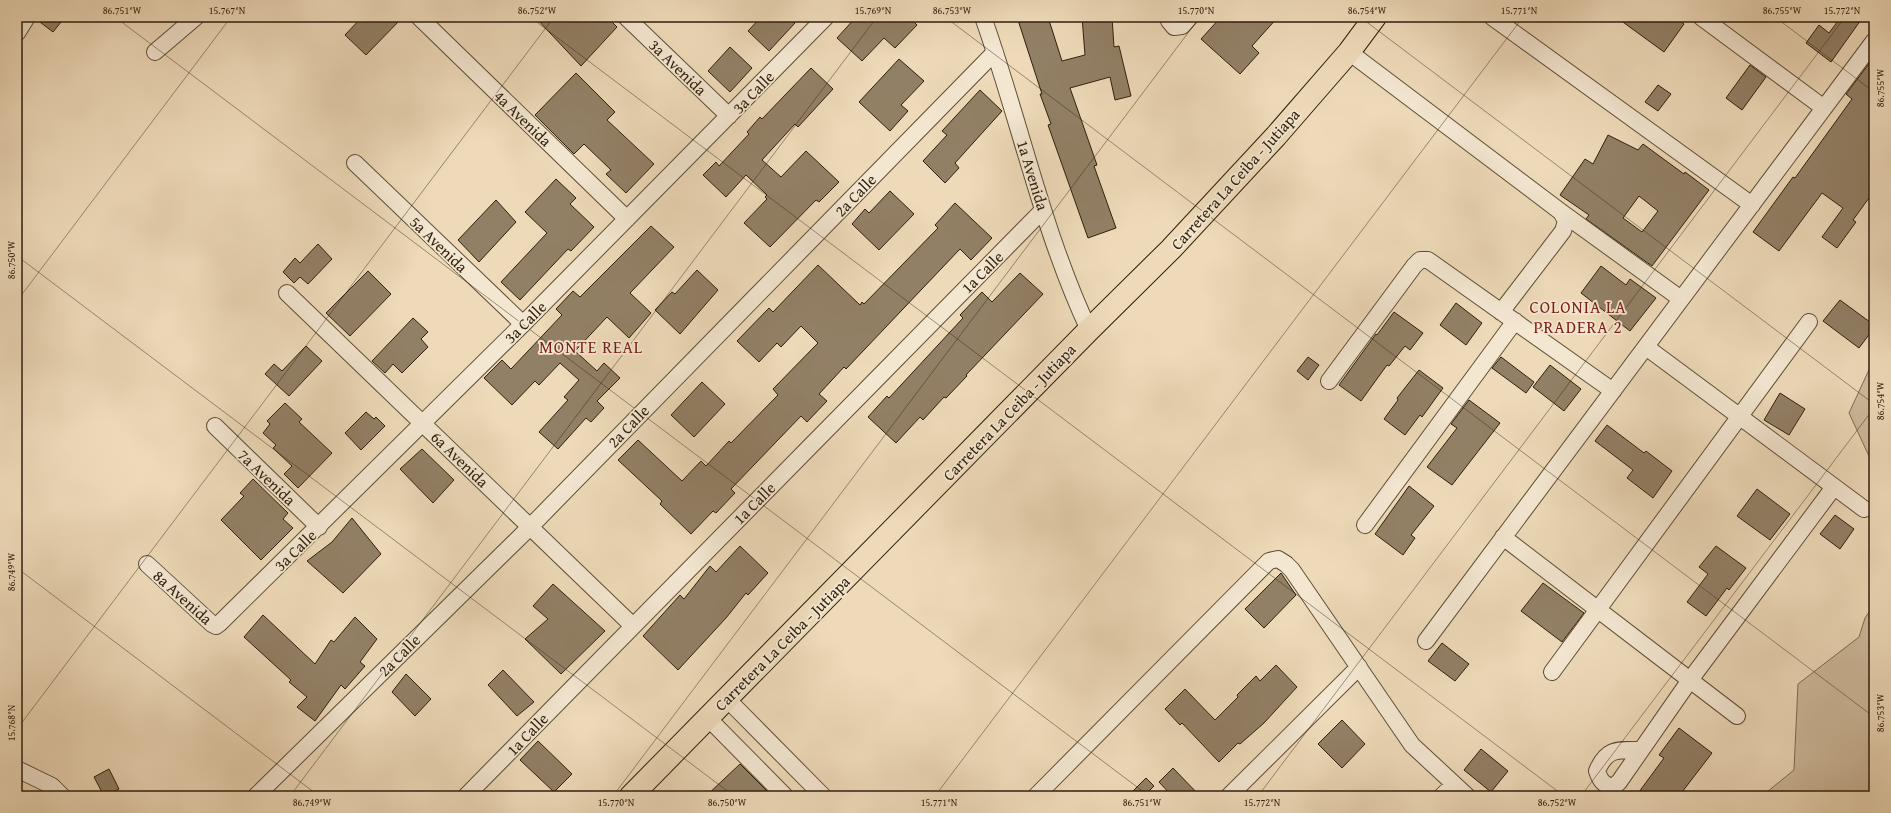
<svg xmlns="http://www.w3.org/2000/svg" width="1891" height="813" font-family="'Gentium Book Plus',serif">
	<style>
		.green { fill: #ceba9c; stroke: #7e6c54 }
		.building { fill: #928066; stroke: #2f1f0c; fill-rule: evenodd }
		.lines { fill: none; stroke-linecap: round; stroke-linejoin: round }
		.street-casing { stroke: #5f4e37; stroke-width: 18 }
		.primary-casing { stroke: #2f1f0c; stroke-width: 24 }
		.street { stroke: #f4e7d2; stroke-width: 16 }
		.primary { stroke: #eedab9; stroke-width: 22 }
		.ticks { fill: none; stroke: #2f1f0c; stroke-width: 1; stroke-opacity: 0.45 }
		.labels { text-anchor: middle; stroke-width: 3.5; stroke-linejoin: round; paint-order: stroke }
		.street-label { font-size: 16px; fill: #2f1f0c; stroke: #f4e7d2 }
		.neighbourhood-label { font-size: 17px; letter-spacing: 1px; fill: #7a1f14; stroke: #f4e7d2 }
		.neatline { fill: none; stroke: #2f1f0c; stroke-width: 1.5 }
		.ticks-label { font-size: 10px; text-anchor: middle; fill: #2f1f0c }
	</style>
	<rect width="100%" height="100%" fill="#eedab9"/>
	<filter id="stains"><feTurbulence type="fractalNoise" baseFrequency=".005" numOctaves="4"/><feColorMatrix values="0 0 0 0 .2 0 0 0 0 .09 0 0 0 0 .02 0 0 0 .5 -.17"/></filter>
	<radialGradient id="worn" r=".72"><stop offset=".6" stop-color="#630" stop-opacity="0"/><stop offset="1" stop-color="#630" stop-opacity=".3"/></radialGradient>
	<path class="green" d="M1874 359V467L1849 413Z
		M1874 605V796H1762L1794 770 1798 684 1859 637 1865 618Z"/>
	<path class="building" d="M36 17H65L53 32 36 19Z
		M362 17H403L366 55 345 35Z
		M535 17H607L617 27 581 66Z
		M761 17H788L795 23 769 51 748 31Z
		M856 17H909L917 25 895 48 884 38 862 61 837 38Z
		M1017 17H1048L1062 61 1085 55 1082 17H1112L1114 47 1119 46 1131 96 1115 100 1110 77 1070 88 1097 165 1094 166 1116 228 1088 238 1048 125 1051 124 1040 94H1042Z
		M1221 17H1278L1252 46 1259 53 1240 74 1201 39Z
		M1616 17H1674L1684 24 1664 52Z
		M1841 17H1863L1831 62 1806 43 1819 25 1829 33Z
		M730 47 752 68 730 92 708 71Z
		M1874 57V191L1853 220 1856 222 1837 248 1822 237 1843 208 1822 193 1779 251 1753 232 1793 177 1795 178 1852 99 1846 94Z
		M899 59 924 81 901 105 908 111 890 131 859 102Z
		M1750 65 1766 77 1742 110 1726 98Z
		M811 68 833 89 798 127 795 124 762 160 781 177 806 151 839 182 819 202 816 200 770 247 744 223 767 199 765 197 767 195 746 175 726 197 703 175 716 162 719 166 749 134 747 132 760 117 762 119Z
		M576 73 615 112 607 120 654 164 626 193 606 174 611 170 584 144 574 154 535 115Z
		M1658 85 1671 94 1658 111 1645 102Z
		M980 90 1002 111 955 163 959 168 945 183 923 161 947 135 942 131Z
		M1608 135 1638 150 1643 144 1684 174 1685 172 1709 190 1652 266 1586 219 1589 215 1560 195 1585 159 1593 164ZM1639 196 1658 211 1642 232 1623 218Z
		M556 179 576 198 570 204 594 227 571 251 568 249 520 300 501 282 547 233 525 212Z
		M890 191 914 214 879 250 852 224 865 209 869 213Z
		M496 200 516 222 479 262 458 240Z
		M955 203 992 238 971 260 960 249 846 369 844 367 819 394 827 401 807 422 801 416 731 489 735 493 716 513 713 511 691 534 660 504 662 501 618 460 638 440 682 481 701 461 706 466 729 441 731 443 778 395 773 389 818 343 801 326 781 347 777 343 759 362 737 341 769 308 773 312 818 265 860 305 862 302 864 304 938 228 935 225Z
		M651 226 674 247 630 293 651 313 629 338 607 317 575 351 597 371 604 363 620 378 597 401 604 408 591 422 586 418 558 449 539 432 568 400 564 397 579 380 560 363 539 385 535 381 512 405 484 378 502 360 511 369 562 315 556 309 573 291 580 297Z
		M318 244 332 259 308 284 300 277 294 283 283 272 295 258 300 263Z
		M1601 266 1626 285 1630 279 1656 298 1630 331 1581 293Z
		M697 270 718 290 680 334 655 310 672 292 675 294Z
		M368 271 391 294 350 336 326 313Z
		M1020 273 1043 294 966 375 967 376 946 398 944 397 923 420 920 417 896 443 868 417 887 396 889 398 963 318 960 315 982 292 992 302Z
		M1840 300 1874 325V328L1859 348 1823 321Z
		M1456 303 1482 323 1466 345 1440 325Z
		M1394 312 1423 333 1410 350 1405 346 1389 366 1387 365 1361 401 1339 385 1376 334 1377 335Z
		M413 318 428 332 421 339 428 347 402 373 393 364 385 373 372 361Z
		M306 346 322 361 289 396 265 374 274 364 282 371Z
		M1308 357 1319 365 1308 380 1297 371Z
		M1501 357 1534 382 1526 393 1492 368Z
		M1550 365 1581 389 1564 411 1533 387Z
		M1419 370 1443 388 1422 417 1420 415 1405 435 1384 419 1398 400 1397 398Z
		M702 382 725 404 694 437 671 415Z
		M1780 393 1805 409 1789 435 1764 420Z
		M1469 400 1500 423 1452 485 1427 467 1457 428 1451 424Z
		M285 403 302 419 299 422 332 453 298 488 284 474 292 466 273 448 276 445 263 433 270 424 267 421Z
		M366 412 374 419 376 417 385 426 361 450 345 433Z
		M1607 425 1644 453 1646 451 1672 471 1653 498 1627 478 1633 470 1595 441Z
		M422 449 454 480 433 503 400 469Z
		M253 479 288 513 283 519 293 528 261 560 221 520 244 496 240 493Z
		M1409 486 1434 506 1411 535 1415 538 1403 555 1375 534Z
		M1757 489 1790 514 1770 540 1737 516Z
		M1835 515 1854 529 1840 549 1820 534Z
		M352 518 381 554 343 593 307 561 332 542Z
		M740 546 768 573 748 595 746 593 726 618 678 670 643 636 680 595 684 599 710 566 716 572Z
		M1716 546 1746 568 1729 590 1727 588 1706 616 1687 602 1708 574 1699 567Z
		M1281 573 1296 595 1264 628 1245 609Z
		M1543 583 1584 613 1562 642 1521 611Z
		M553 584 605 631 561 674 525 639 548 619 533 606Z
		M263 615 315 664 331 640 334 642 355 617 377 639 360 662 365 666 345 689 341 685 315 721 297 707 307 697 289 682 291 680 244 637Z
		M1442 643 1469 664 1455 681 1428 661Z
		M1276 665 1297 687 1264 723 1240 744 1238 743 1219 762 1182 723 1180 725 1165 709 1185 689 1215 720 1238 697 1237 695 1256 676 1260 681Z
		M503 670 534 702 517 716 488 685Z
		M406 674 431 699 415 716 392 692Z
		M1342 720 1365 744 1342 768 1318 744Z
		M1679 728 1712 753 1679 796H1636L1664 758 1659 755Z
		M538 741 572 774 554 792 520 760Z
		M1481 749 1508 771 1491 792 1464 770Z
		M740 764 772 796H706Z
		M1173 768 1200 796H1172L1159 782Z
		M109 769 119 789 104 796 94 777Z
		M1146 778 1154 786 1144 796H1128Z"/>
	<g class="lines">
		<g class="street-casing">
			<path id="street" d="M419 17 627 219
				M626 17 729 116
				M983 17C1020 121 1042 230 1089 330
				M1169 17V21L1174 27 1182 26 1190 17
				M1492 17 1752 205
				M1701 17 1824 108
				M17 33 27 17
				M155 52 196 17
				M1349 52 1561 212 1681 299
				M355 163 523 324
				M287 293 633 626
				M1501 312 1563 231 1566 221 1561 212
				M1646 347 1864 509
				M1329 381 1414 266 1420 260H1428L1613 391
				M215 426 319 527
				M1365 525 1515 321
				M1503 537 1737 716
				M147 564 212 624 216 626 220 623 523 324 826 17
				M1426 641 1874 41
				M1552 672 1809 322
				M727 699 823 796
				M708 718 785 796
				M1641 750C1619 750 1607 747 1597 771 1600 780 1603 785 1613 787L1619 782 1690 680 1834 487
				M17 769 52 786 62 796
				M256 796 530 527 995 52
				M466 796 1043 210
				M1036 796 1269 561 1278 559 1286 564 1292 570 1412 745 1467 796
				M1229 796 1359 667
				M1442 796 1454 784"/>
		</g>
		<g class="primary-casing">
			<path id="primary" d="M631 796 1089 330 1171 249 1276 136 1349 52 1375 17"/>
		</g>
		<use href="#street" class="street"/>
		<use href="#primary" class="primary"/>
	</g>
	<path class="ticks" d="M115 17 1149 796M530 17 1564 796M945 17 1874 717M1360 17 1874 404M1775 17 1874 92M17 256 734 796M17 301 231 17M17 568 319 796M17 729 554 17M290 796 877 17M613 796 1200 17M935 796 1523 17M1258 796 1845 17M1581 796 1874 408"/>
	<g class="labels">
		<g class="street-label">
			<text transform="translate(678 67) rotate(44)" y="6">3a Avenida</text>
			<text transform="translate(753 92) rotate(-46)" y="6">3a Calle</text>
			<text transform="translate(523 118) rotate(44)" y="6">4a Avenida</text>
			<text transform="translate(1033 175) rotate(73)" y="6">1a Avenida</text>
			<text transform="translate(1235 179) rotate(-48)" y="6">Carretera La Ceiba - Jutiapa</text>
			<text transform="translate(855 195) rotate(-46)" y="6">2a Calle</text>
			<text transform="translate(439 244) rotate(44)" y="6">5a Avenida</text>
			<text transform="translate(982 272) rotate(-45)" y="6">1a Calle</text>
			<text transform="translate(525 322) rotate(-45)" y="6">3a Calle</text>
			<text transform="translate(1009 412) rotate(-46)" y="6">Carretera La Ceiba - Jutiapa</text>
			<text transform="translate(628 426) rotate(-46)" y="6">2a Calle</text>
			<text transform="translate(460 459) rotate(44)" y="6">6a Avenida</text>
			<text transform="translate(267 477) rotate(44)" y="6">7a Avenida</text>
			<text transform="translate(754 503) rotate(-45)" y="6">1a Calle</text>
			<text transform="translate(295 550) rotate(-44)" y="6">3a Calle</text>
			<text transform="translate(183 597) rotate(42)" y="6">8a Avenida</text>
			<text transform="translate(782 643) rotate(-45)" y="6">Carretera La Ceiba - Jutiapa</text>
			<text transform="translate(399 655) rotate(-45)" y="6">2a Calle</text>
			<text transform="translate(527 734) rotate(-46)" y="6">1a Calle</text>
		</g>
		<g class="neighbourhood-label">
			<text x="1578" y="313">COLONIA LA<tspan x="1578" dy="20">PRADERA 2</tspan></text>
			<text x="591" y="353">MONTE REAL</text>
		</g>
	</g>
	<rect width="1891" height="813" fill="none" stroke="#eedab9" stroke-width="44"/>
	<rect x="22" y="22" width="1847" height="769" class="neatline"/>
	<g class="ticks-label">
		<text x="122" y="14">86.751°W</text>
		<text x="227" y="14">15.767°N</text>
		<text x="537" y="14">86.752°W</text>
		<text x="873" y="14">15.769°N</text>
		<text x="952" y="14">86.753°W</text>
		<text x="1196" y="14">15.770°N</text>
		<text x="1367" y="14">86.754°W</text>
		<text x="1519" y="14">15.771°N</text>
		<text x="1782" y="14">86.755°W</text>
		<text x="1842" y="14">15.772°N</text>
		<text transform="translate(1880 88) rotate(-90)" y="4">86.755°W</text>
		<text transform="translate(11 260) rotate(-90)" y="4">86.750°W</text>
		<text transform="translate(1880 401) rotate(-90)" y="4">86.754°W</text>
		<text transform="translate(11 572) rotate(-90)" y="4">86.749°W</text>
		<text transform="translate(1880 713) rotate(-90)" y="4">86.753°W</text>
		<text transform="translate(11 723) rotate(-90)" y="4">15.768°N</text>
		<text x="312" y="806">86.749°W</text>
		<text x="616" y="806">15.770°N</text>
		<text x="727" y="806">86.750°W</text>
		<text x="939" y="806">15.771°N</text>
		<text x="1142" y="806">86.751°W</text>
		<text x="1262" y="806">15.772°N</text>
		<text x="1557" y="806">86.752°W</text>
	</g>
	<rect width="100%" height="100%" filter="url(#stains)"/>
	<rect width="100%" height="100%" fill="url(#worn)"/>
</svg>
